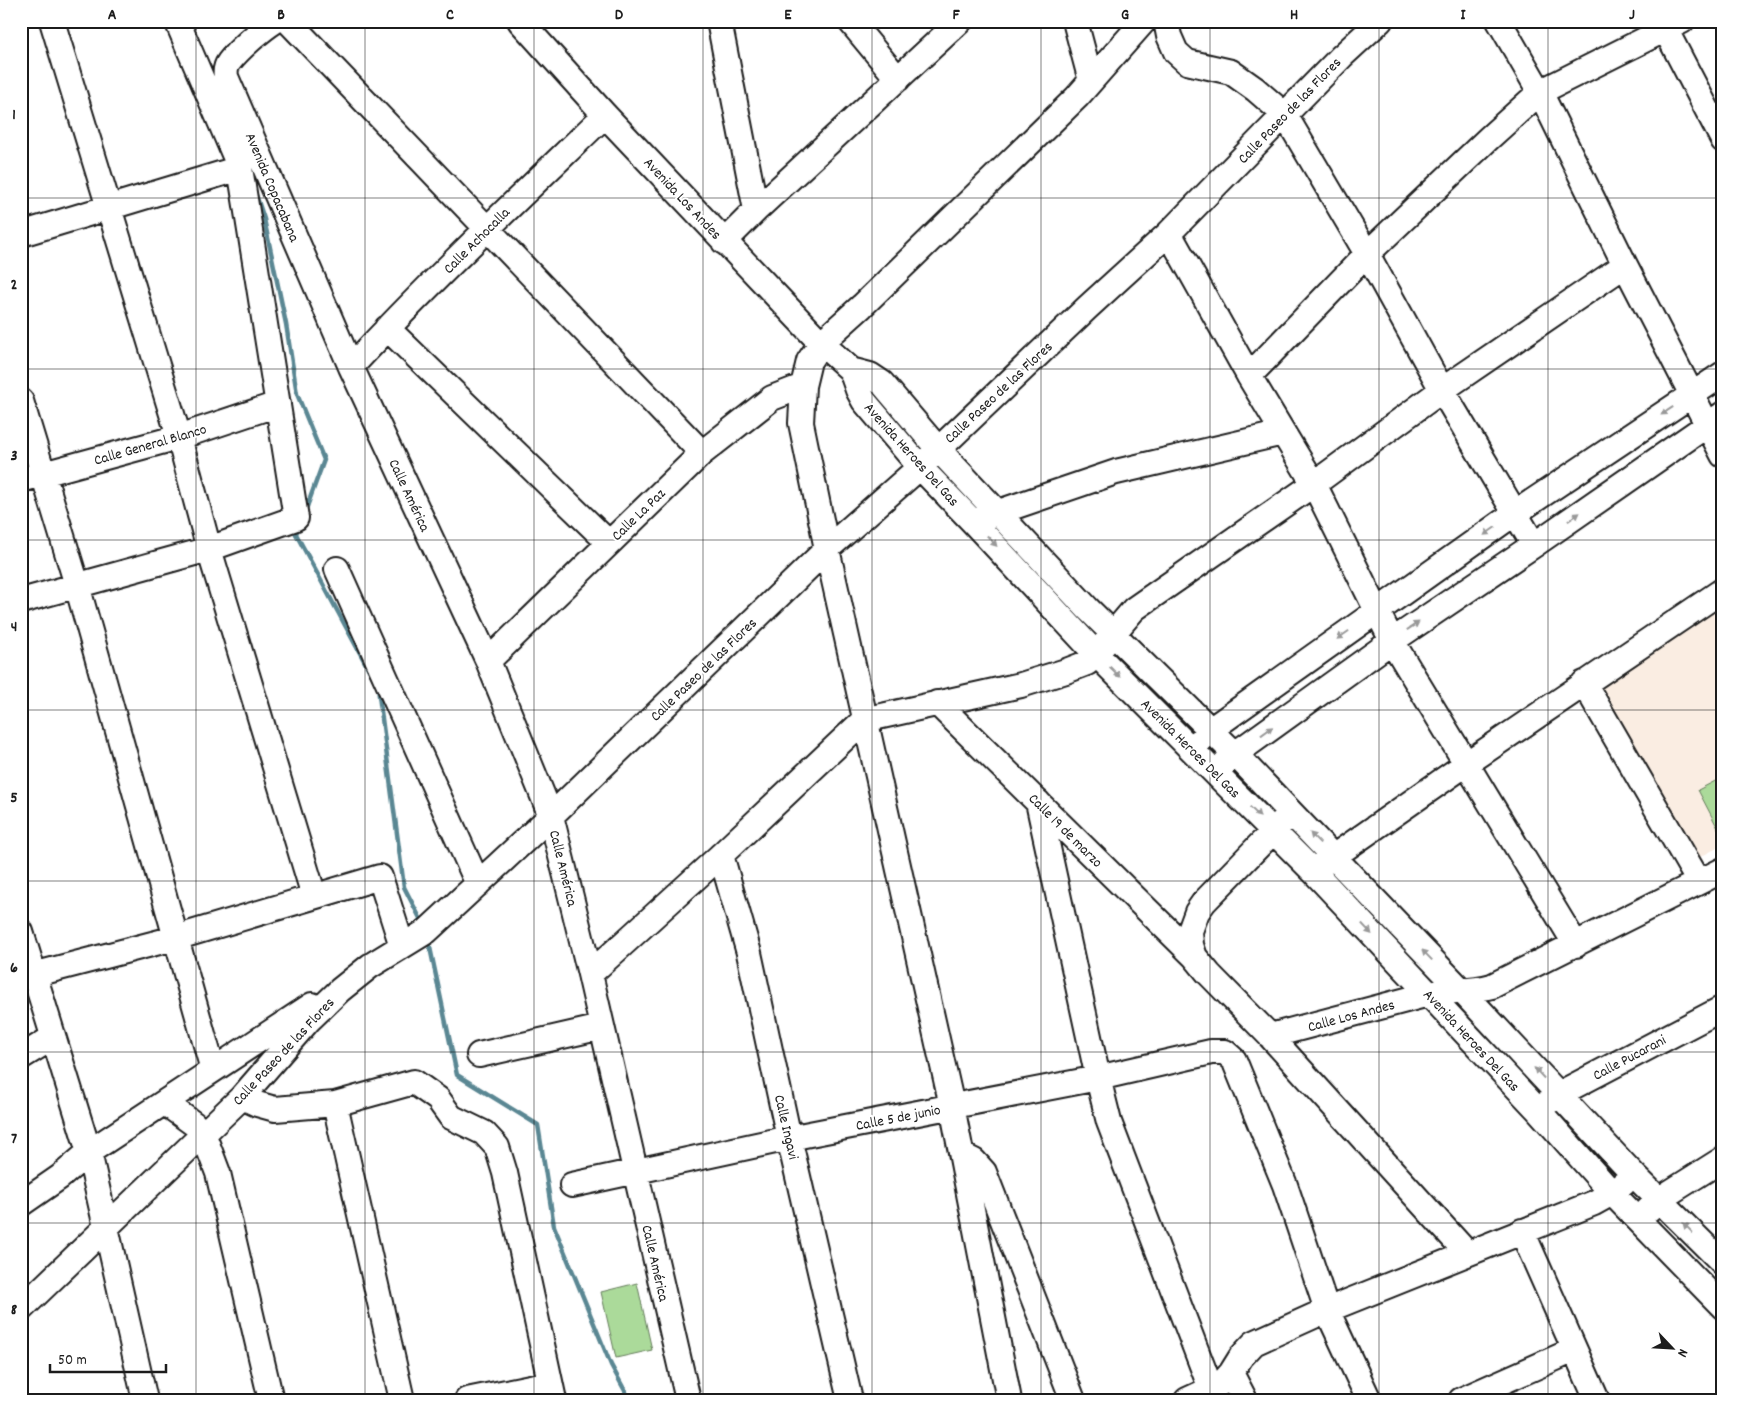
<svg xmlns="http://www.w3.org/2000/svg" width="1744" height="1421" font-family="Dekko,sans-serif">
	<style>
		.built { fill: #faede2 }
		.pitch { fill: #abda9a; stroke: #647b5b }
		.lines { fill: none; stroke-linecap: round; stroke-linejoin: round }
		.stream { stroke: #5a8793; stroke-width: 4.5 }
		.minor-casing { stroke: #1c1c1c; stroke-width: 28 }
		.minor { stroke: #fff; stroke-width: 24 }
		.oneway { fill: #999 }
		.grid { fill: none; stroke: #1c1c1c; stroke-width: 1; stroke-opacity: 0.55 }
		.labels { text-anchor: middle; stroke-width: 4; stroke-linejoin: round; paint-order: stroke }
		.street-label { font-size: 15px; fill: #1c1c1c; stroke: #fff }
		.neatline { fill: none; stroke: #1c1c1c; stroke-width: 2 }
		.grid-label { font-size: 16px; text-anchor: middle; font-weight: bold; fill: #1c1c1c }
	</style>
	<rect width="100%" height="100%" fill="#fff"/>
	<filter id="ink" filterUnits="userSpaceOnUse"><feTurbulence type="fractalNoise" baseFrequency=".02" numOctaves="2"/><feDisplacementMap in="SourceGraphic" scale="10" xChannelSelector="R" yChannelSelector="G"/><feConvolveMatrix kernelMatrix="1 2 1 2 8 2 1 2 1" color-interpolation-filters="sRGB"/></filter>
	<g filter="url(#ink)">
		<path class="built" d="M1723 601V845L1696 859 1593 691Z"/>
		<path class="pitch" d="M1723 777V838L1698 790Z
			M637 1283 652 1350 616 1358 601 1292Z"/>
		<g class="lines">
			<path class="stream" d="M256 195 264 219 286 324 297 394 324 460 305 512
				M299 526 296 534 375 681
				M378 688 404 887 423 924
				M428 938 457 1075 538 1125 554 1226 611 1365 630 1400"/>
			<g class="minor-casing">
				<path id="minor" d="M52 21 179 437 209 549 314 896
					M275 21C261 30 239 49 229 62 226 66 225 71 226 77L351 367 488 661 551 816 590 974 688 1400
					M288 21 702 453
					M520 21 605 115 821 343 851 370 870 375 882 383 938 449 1088 609 1235 754 1462 991 1634 1175 1723 1263
					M719 21 756 210
					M850 21 898 79
					M1075 21 1091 81
					M1166 21 1169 36 1176 52 1187 62 1231 72 1255 89 1285 115 1367 254 1442 390 1534 545
					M1499 21 1540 92 1625 265 1723 455
					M1661 21 1723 140
					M1169 233 1249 376 1314 484 1392 641 1576 945
					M21 234 240 168
					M724 242 756 210 960 21
					M387 328 609 543
					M351 367C432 280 519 198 605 115
					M851 370 858 390 864 401 920 467 973 522 1096 654 1313 871 1538 1110 1612 1193 1723 1307
					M1249 376 1367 254 1489 138 1540 92 1682 21
					M21 401 77 585 213 1070
					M21 480 179 437 278 404
					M984 517 1116 472 1283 433
					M337 569 478 884
					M21 601 209 549 296 518 240 168 177 21
					M488 661 702 453 772 398 803 386
					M1584 683 1699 882
					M937 703 1195 957
					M1199 742 1210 730 1515 513 1723 374
					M1223 765 1235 754 1392 641 1534 545 1723 414
					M1038 802 1098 1078 1109 1122 1211 1389
					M1284 820 1204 902 1197 912 1190 931 1191 945 1195 957 1209 974 1270 1036 1467 1253
					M721 855 749 953 789 1138 850 1400
					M1320 866 1466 764 1723 590
					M21 932 89 1152 145 1400
					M590 974 721 855 864 720 1021 685 1066 671 1087 663 1096 654 1134 609 1314 484 1442 390 1625 265
					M21 978 175 938 380 877 402 946
					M1270 1036 1429 994C1450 990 1471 992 1492 986L1723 870
					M479 1055 602 1027
					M21 1057 52 1038
					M242 1097 257 1104 275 1109 335 1104 414 1082 438 1099 451 1117 484 1133 497 1147 505 1173 554 1400
					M165 1103 194 1124 203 1133 218 1173 271 1400
					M335 1104 402 1400
					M1546 1104 1559 1094 1723 1008
					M962 1155 974 1161 984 1172 1073 1400
					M572 1185 789 1138 1098 1078 1211 1052H1225L1234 1060 1285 1185 1327 1310 1369 1400
					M21 1204 60 1177 89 1152 312 1005
					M1648 1210 1666 1195 1723 1159
					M1522 1231 1597 1400
					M21 1309 242 1097 308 1021 340 990 370 966 427 931 551 816 827 549 920 467 1088 307 1169 233 1342 56 1380 21
					M1231 1373 1245 1400
					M467 1400 550 1383
					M1009 1400 952 1106 827 549 801 423 803 386 809 361 821 343 862 306 1077 97 1144 21
					M1187 1400 1211 1389 1223 1382 1231 1373 1241 1357 1254 1343 1327 1310 1594 1203 1612 1193 1623 1184
					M1461 1400 1574 1350"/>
			</g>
			<use href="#minor" class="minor"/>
		</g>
		<defs><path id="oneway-solid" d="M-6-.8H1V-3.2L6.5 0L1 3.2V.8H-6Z" transform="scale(1.25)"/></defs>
		<g class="oneway">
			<use href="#oneway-solid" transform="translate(1667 411) rotate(146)"/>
			<use href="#oneway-solid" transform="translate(1574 517) rotate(-35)"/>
			<use href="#oneway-solid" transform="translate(1490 531) rotate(145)"/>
			<use href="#oneway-solid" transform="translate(992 541) rotate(47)"/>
			<use href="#oneway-solid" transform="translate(1413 626) rotate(-34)"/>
			<use href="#oneway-solid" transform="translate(1343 635) rotate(145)"/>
			<use href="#oneway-solid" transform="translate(1115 672) rotate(45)"/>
			<use href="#oneway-solid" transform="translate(1267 731) rotate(-36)"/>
			<use href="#oneway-solid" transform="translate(1255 812) rotate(45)"/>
			<use href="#oneway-solid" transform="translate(1315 838) rotate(-134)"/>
			<use href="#oneway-solid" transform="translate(1367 929) rotate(47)"/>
			<use href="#oneway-solid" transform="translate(1427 955) rotate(-134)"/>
			<use href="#oneway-solid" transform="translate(1539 1073) rotate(-133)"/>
			<use href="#oneway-solid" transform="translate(1688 1228) rotate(-135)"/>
		</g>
	</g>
	<path class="grid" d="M196 21V1400M365 21V1400M534 21V1400M703 21V1400M872 21V1400M1041 21V1400M1210 21V1400M1379 21V1400M1548 21V1400M21 198H1723M21 369H1723M21 540H1723M21 710H1723M21 881H1723M21 1052H1723M21 1223H1723"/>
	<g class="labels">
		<g class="street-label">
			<text transform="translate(1289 110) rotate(-46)" y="5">Calle Paseo de las Flores</text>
			<text transform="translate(273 187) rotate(67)" y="5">Avenida Copacabana</text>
			<text transform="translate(683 198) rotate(47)" y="5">Avenida Los Andes</text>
			<text transform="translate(476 240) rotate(-45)" y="5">Calle Achocalla</text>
			<text transform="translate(998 392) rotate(-43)" y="5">Calle Paseo de las Flores</text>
			<text transform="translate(150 444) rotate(-16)" y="5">Calle General Blanco</text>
			<text transform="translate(912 454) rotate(48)" y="5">Avenida Heroes Del Gas</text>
			<text transform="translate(410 495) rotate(65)" y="5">Calle América</text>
			<text transform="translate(638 514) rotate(-44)" y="5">Calle La Paz</text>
			<text transform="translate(703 669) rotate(-44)" y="5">Calle Paseo de las Flores</text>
			<text transform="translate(1191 748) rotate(45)" y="5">Avenida Heroes Del Gas</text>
			<text transform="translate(1066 830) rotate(45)" y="5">Calle 19 de marzo</text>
			<text transform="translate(564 868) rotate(76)" y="5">Calle América</text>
			<text transform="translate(1351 1015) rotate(-15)" y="5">Calle Los Andes</text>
			<text transform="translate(1472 1040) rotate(47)" y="5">Avenida Heroes Del Gas</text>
			<text transform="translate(283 1051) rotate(-47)" y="5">Calle Paseo de las Flores</text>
			<text transform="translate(1629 1057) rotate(-28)" y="5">Calle Pucarani</text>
			<text transform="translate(898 1117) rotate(-11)" y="5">Calle 5 de junio</text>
			<text transform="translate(787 1127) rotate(77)" y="5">Calle Ingavi</text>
			<text transform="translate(656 1263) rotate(77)" y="5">Calle América</text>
		</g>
	</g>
	<rect width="1744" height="1421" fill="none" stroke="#fff" stroke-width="55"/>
	<g transform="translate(1672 1348) rotate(115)" stroke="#ffffff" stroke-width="4" paint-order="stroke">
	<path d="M0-4L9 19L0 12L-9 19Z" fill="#1c1c1c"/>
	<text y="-8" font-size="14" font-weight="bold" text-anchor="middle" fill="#1c1c1c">N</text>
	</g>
	<path d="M50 1364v8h116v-8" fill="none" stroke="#1c1c1c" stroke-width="2.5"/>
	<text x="58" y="1364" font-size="15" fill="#1c1c1c" stroke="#ffffff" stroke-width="4" paint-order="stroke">50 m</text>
	<rect x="28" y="28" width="1688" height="1366" class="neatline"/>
	<g class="grid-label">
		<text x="112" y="19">A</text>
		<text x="281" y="19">B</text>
		<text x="450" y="19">C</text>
		<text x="619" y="19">D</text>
		<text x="788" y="19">E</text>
		<text x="956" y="19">F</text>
		<text x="1125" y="19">G</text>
		<text x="1294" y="19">H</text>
		<text x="1463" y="19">I</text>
		<text x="1632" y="19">J</text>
		<text x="14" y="119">1</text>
		<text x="14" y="289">2</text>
		<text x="14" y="460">3</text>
		<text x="14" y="631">4</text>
		<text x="14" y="802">5</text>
		<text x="14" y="972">6</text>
		<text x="14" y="1143">7</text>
		<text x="14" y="1314">8</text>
	</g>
</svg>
